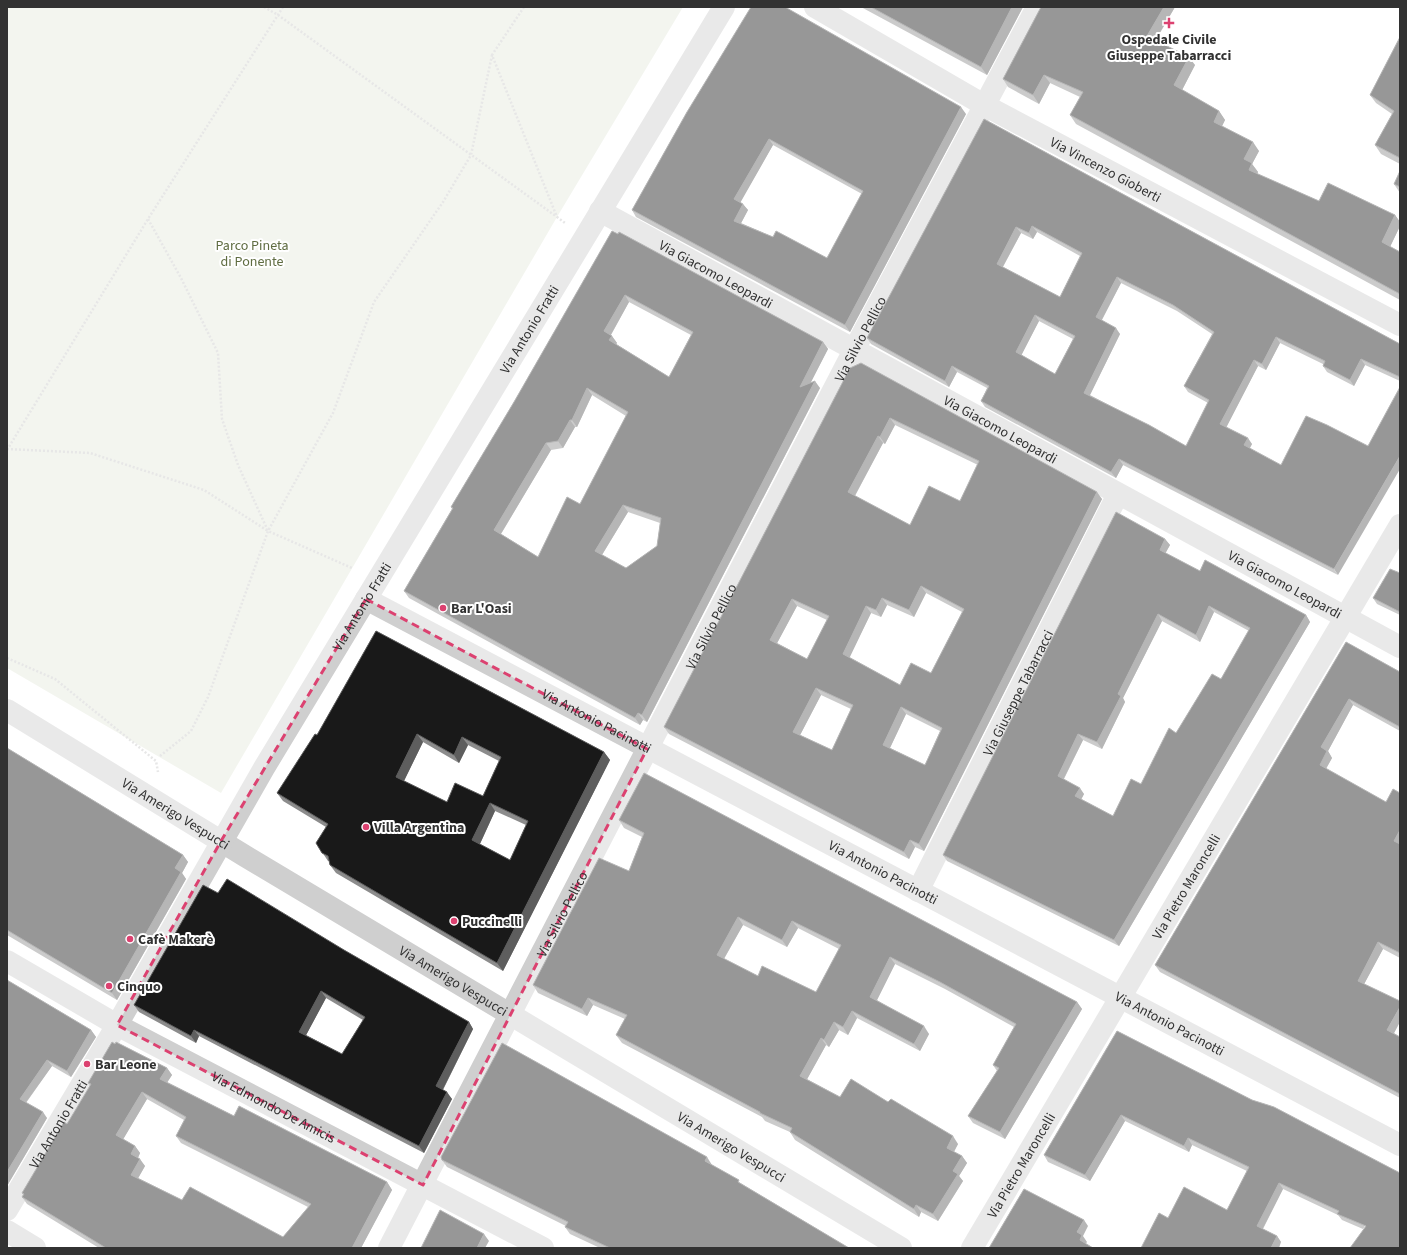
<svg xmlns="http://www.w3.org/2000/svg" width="1407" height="1255" font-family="'Source Sans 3',sans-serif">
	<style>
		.green { fill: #e5e9dc }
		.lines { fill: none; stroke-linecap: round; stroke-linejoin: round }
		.path { stroke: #c9c9c9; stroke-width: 2.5; stroke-dasharray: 2 2; stroke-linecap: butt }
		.street { stroke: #cfcfcf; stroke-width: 22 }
		.wall { fill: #8c8c8c; fill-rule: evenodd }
		.shaded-wall { fill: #5e5e5e }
		.building { fill: #191919; stroke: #5e5e5e; fill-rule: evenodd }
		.marked { fill: none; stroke: #dc4170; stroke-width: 3; stroke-dasharray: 8 5; stroke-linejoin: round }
		.poi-dot { fill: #dc4170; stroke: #fff; stroke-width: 1.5 }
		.labels { text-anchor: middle; stroke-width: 4; stroke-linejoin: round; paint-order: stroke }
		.poi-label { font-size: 14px; font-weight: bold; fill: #323232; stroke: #fff; text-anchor: start }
		.street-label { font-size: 14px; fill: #323232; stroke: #fff }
		.park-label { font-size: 14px; fill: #5f6c41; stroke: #fff }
	</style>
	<rect width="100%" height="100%" fill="#fff"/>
	<path class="green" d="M7 7H683L557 217 221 793 7 668Z"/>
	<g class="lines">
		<path class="path" d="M264 7 278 15 557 217
			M524 7 492 55 557 217 565 223
			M148 219 181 278 218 353 222 419 238 465 268 531 352 568
			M7 449 90 453 204 490 268 531
			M7 450 148 219 283 7
			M7 658 55 679 156 761 158 772
			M160 756 191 731 208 697 268 531 333 413 374 302 443 202 471 155 492 55"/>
		<g class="street">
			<path id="s1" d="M815 7 984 105 1400 325"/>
			<path id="s2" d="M600 211 1400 647"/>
			<path id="s3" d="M366 599 1400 1145"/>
			<path id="s4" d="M7 710 245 856 901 1248"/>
			<path id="s5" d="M918 891 1118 494"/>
			<path id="s6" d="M7 961 117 1025 543 1248"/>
			<path id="s7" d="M7 1210 117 1025 264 768 724 7"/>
			<path d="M7 1231 35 1248"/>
			<path id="s8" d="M389 1248 854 350 1037 7"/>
			<path id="s9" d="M972 1248 1400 525"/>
		</g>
	</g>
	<path class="wall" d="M861 7H1023L987 75Z
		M1041 7H1175L1156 40 1195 65 1182 90 1219 111 1225 120 1222 126 1259 151 1252 164 1258 172 1257 174 1319 201 1395 215 1400 222V226L1390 247 1400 252V300L1076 124 1070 115 1080 97 1050 83 1039 104 1008 87 1003 79Z
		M1400 37V164L1381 154 1375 145 1392 114 1376 103 1370 95Z
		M687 112 966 114 850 332 636 217 632 210ZM773 145 862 194 827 258 773 237 741 223 748 210 740 202Z
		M984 119 1400 344V381L1365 365 1354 386 1327 372 1323 366V364L1280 343 1266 370 1258 366 1226 427 1252 444 1250 448 1338 575 1123 465 1116 478 985 407 981 401 987 388 957 372 949 387 871 344 867 338ZM1037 232 1080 256 1060 297 1003 267 1021 233 1033 239ZM1121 283 1177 311 1212 334 1184 386 1188 392 1208 403 1186 446 1090 395 1120 334 1102 320ZM1039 321 1073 339 1055 374 1021 355Z
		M1400 171V193L1394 184Z
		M612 231 823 342 828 349 810 383 820 388 647 722 643 720 640 725 409 598 404 591 452 509 451 507 514 402ZM629 302 691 335 669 377 616 344 617 343 611 335ZM592 395 626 416 580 504 538 557 501 534 551 450 563 448 575 427H577ZM628 512 660 523 657 546 626 568 602 555Z
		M850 368 1102 499 924 851 915 847 909 859 669 734 664 727ZM895 425 978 465 960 501 910 525 855 496 883 443 885 444ZM926 593 962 612 931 673 900 685 849 657 871 613 881 617 887 605 914 617ZM797 606 827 620 807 659 777 643ZM821 695 851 709 832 750 800 735ZM906 714 940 731 925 765 890 748Z
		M1165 539 1170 545 1165 553 1200 571 1306 615 1310 622 1119 946 947 861 943 855ZM1214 612 1249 631 1221 679 1176 733 1141 784 1113 816 1081 799 1084 794 1064 779 1083 740 1102 749 1125 702 1123 698 1162 621 1200 642Z
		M1400 573V615L1377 604 1373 598Z
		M376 631 604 752 610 760 503 971 336 873 330 865 329 861H328L316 843 326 827 283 801 277 793 317 735ZM423 742 459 763 468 745 499 761 483 796 447 802 404 781ZM495 811 526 825 510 860 480 844Z
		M1346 642 1400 672V731L1353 705 1328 751 1332 758 1326 769 1386 802 1400 793V958L1383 949 1364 984 1394 1033 1400 1037V1098L1160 972 1155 965Z
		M7 748 183 855 188 862 182 873 186 879 117 1000 7 935Z
		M619 820 1077 1002 1082 1009 1005 1139 973 1123 968 1116 997 1071 993 1065 1014 1027 945 989 895 964 877 1000 929 1034 920 1051 857 1018 848 1035 839 1030 829 1047 826 1045 807 1079 840 1097 958 1144 954 1152 962 1156 967 1163 959 1176 963 1181 938 1221 921 1212 919 1217 795 1140 790 1132 765 1121 762 1117 622 1043 616 1035 625 1019 593 1005 587 1016 538 993 533 985 629 871 642 837 624 828ZM743 925 787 947 798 928 839 949 816 992 758 976 724 959Z
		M218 893 344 950 469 1022 473 1029 443 1090 452 1099 424 1153 199 1036 196 1043 139 1012 134 1005ZM326 998 363 1020 342 1054 306 1035Z
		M7 980 91 1030 96 1037 71 1077 52 1066 26 1103 47 1118 7 1186Z
		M1117 1031 1252 1100 1400 1173 1363 1229 1342 1220 1338 1215 1283 1189 1263 1229 1277 1236 1281 1242 1168 1218 1227 1210 1247 1171 1192 1145 1189 1152 1125 1121 1090 1181 1048 1162 1044 1155Z
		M115 1044 167 1068 172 1075 167 1082 234 1116 387 1182 392 1190 361 1248H99L27 1204 22 1197 23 1195 22 1193 67 1124 90 1086 88 1083ZM147 1099 184 1120 176 1136 181 1143 308 1207 283 1237 182 1200 138 1178 145 1166 138 1158 140 1153 135 1146 123 1139Z
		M442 1160 712 1165 742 1184 849 1248H600L570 1234 565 1227 566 1226 447 1167Z"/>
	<path class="shaded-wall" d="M1012 7H1023L987 75 981 67Z
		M1164 7H1175L1153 44 1147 36Z
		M1189 57 1195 65 1180 94 1174 85Z
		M1044 75 1050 83 1039 104 1033 95Z
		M961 107 966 114 850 332 845 325Z
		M1219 111 1225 120 1220 130 1214 122Z
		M769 139 773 145 739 205 734 199Z
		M1253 142 1259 151 1252 164 1258 172 1255 178 1249 170 1244 159Z
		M743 204 748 210 739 227 734 221Z
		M1395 215 1400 222V226L1388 251 1382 242Z
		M1032 226 1037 232 1033 239 1029 233Z
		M1016 227 1021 233 1001 270 997 264Z
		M1117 277 1121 283 1100 323 1096 317Z
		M625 295 629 302 609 338 604 331Z
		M1035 315 1039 321 1020 358 1016 352Z
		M1116 328 1120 334 1088 399 1084 393Z
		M612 336 617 343 614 347 609 340Z
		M1276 337 1280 343 1266 370 1262 364Z
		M823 342 828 349 805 394 800 387Z
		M1361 359 1365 365 1354 386 1350 380Z
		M1254 360 1258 366 1225 430 1220 424Z
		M952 366 957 372 949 387 945 381Z
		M815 381 820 388 647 722 642 715Z
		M587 388 592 395 577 427 572 420Z
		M890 418 895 425 885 444 880 437Z
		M570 420 575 427 563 448 558 441Z
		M878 436 883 443 853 499 848 492Z
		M1248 438 1252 444 1248 451 1244 445Z
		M546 443 551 450 499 537 494 530Z
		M1400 456V469L1338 575 1334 569Z
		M1119 459 1123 465 1116 478 1111 472Z
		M1097 492 1102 499 924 851 919 844Z
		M623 505 628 512 600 558 595 551Z
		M1165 539 1170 545 1164 556 1160 550Z
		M921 586 926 593 914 617 909 610Z
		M882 598 887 605 881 617 876 610Z
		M792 599 797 606 775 647 770 640Z
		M866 606 871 613 848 661 843 654Z
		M1209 606 1214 612 1200 642 1196 635Z
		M1158 614 1162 621 1123 698 1125 702 1102 749 1097 742 1118 694Z
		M1306 615 1310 622 1119 946 1114 940Z
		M816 688 821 695 798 739 793 732Z
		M1349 699 1353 705 1328 751 1332 758 1324 772 1320 765 1321 747Z
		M901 707 906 714 888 752 883 745Z
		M638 713 643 720 640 725 635 718Z
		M417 734 423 742 402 785 396 777Z
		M1078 734 1083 740 1062 782 1058 776Z
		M462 737 468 745 459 763 454 755Z
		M604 752 610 760 503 971 497 963Z
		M1080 788 1084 794 1080 802 1075 796Z
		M490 803 495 811 478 848 472 840Z
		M1400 830V845L1394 841Z
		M910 840 915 847 909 859 904 852Z
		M183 855 188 862 182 873 186 879 117 1000 112 993 175 868Z
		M738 917 743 925 722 962 717 955Z
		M792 921 798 928 787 947 782 940Z
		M1378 942 1383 949 1362 988 1358 981Z
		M890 957 895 964 875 1004 870 997Z
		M321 991 326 998 304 1039 299 1032Z
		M588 998 593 1005 587 1016 582 1009Z
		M1077 1002 1082 1009 1005 1139 1000 1132Z
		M1400 1007V1022L1392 1037 1387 1030Z
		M852 1011 857 1018 848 1035 843 1027Z
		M469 1022 473 1029 441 1093 436 1086Z
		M834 1022 839 1030 829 1047 824 1040Z
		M924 1026 929 1034 920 1051 914 1044Z
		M91 1030 96 1037 71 1077 67 1071Z
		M194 1030 199 1036 196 1043 191 1036Z
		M821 1038 826 1045 805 1083 800 1076Z
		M47 1060 52 1066 24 1105 20 1099Z
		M167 1068 172 1075 165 1086 160 1079Z
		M142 1092 147 1099 121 1143 116 1135Z
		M447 1092 452 1099 424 1153 419 1146Z
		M43 1112 47 1118 7 1186V1172Z
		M1121 1115 1125 1121 1090 1181 1085 1175Z
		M953 1136 958 1144 952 1155 947 1148Z
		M1188 1138 1192 1145 1189 1152 1184 1146Z
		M135 1146 140 1153 136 1162 131 1154Z
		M962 1156 967 1163 959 1176 963 1181 938 1221 933 1214 953 1171Z
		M707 1157 712 1165 705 1161Z
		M140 1159 145 1166 136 1182 131 1175Z
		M387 1182 392 1190 361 1248H352Z
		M1279 1183 1283 1189 1261 1232 1257 1226Z
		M916 1205 921 1212 919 1217 914 1209Z
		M1084 1220 1088 1226 1083 1236 1087 1242 1084 1246 1080 1240 1077 1232Z
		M484 1234 489 1241 485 1248H477Z
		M1277 1236 1281 1242 1279 1248H1271Z"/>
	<path class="building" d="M751 7H785L961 107 845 325 632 210 687 112ZM769 139 863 191 827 258 776 231 773 237 734 221 743 204 734 199Z
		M871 7H1012L981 67Z
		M1041 7H1164L1147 36 1189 57 1174 85 1219 111 1214 122 1253 142 1244 159 1252 163 1249 170 1319 201 1328 183 1395 215 1382 242 1400 252V294L1070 115 1083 92 1044 75 1033 95 1003 79Z
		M1400 37V158L1375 145 1394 111 1370 95Z
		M984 119 1400 344V377L1361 359 1350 380 1323 366 1325 361 1276 337 1262 364 1254 360 1220 424 1248 438 1244 445 1281 465 1306 416 1327 425 1368 446 1400 387V456L1334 569 1119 459 1111 472 981 401 989 386 952 366 945 381 867 338ZM1032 226 1082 253 1060 297 997 264 1016 227 1029 233ZM1117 277 1173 305 1214 332 1184 386 1209 400 1186 446 1149 425 1084 393 1116 328 1096 317ZM1035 315 1075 336 1055 374 1016 352Z
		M1400 171V187L1394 184Z
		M612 231 618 234 619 232 823 342 800 387 815 381 642 715 638 713 635 718 404 591 453 508 451 507 514 402ZM625 295 693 332 669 377 609 340 612 336 604 331ZM587 388 628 412 580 504 567 497 538 557 494 530 546 443 558 441 570 420H572ZM623 505 661 518 657 546 626 568 595 551Z
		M861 363 1097 492 919 844 910 840 904 852 664 727 850 368ZM890 418 979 461 960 501 929 486 910 525 848 492 878 436 880 437ZM921 586 964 609 931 673 911 663 900 685 843 654 866 606 876 610 882 598 909 610ZM792 599 829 616 807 659 770 640ZM816 688 853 705 832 750 793 732ZM901 707 942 728 925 765 883 745Z
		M1116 512 1165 539 1160 550 1200 571 1205 560 1306 615 1114 940 943 855ZM1209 606 1250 628 1221 679 1212 674 1176 733 1169 728 1141 784 1131 779 1113 816 1075 796 1080 788 1058 776 1078 734 1097 742 1121 696 1118 694 1158 614 1196 635Z
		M1390 569 1400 573V612L1373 598Z
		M376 631 604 752 497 963 330 865 328 856 322 853 316 843 328 824 277 793 315 734 317 735ZM417 734 454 755 462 737 501 757 483 796 455 783 447 802 396 777ZM490 803 528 821 510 860 472 840Z
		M1346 642 1400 672V727L1349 699 1321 747 1327 751 1320 765 1386 802 1393 789 1400 793V830L1394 841 1400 844V953L1378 942 1358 981 1400 1001V1007L1387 1030 1400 1037V1094L1155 965Z
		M7 748 183 855 175 868 181 872 112 993 7 930Z
		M644 773 1077 1002 1000 1132 968 1116 999 1068 993 1065 1016 1024 940 982 890 957 870 997 924 1026 914 1044 852 1011 843 1027 834 1022 824 1040 821 1038 800 1076 840 1097 851 1079 888 1102 891 1099 953 1136 947 1148 962 1156 953 1171 958 1174 933 1214 916 1205 914 1209 790 1132 792 1128 760 1113V1112L616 1035 627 1015 588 998 582 1009 533 985 599 858 629 871 644 833 619 820ZM738 917 782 940 792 921 841 945 816 992 762 966 758 976 717 955Z
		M227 879 344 950 469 1022 436 1086 447 1092 419 1146 194 1030 191 1036 134 1005 203 885 218 893ZM321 991 365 1017 342 1054 299 1032Z
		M7 980 91 1030 67 1071 47 1060 20 1099 43 1112 7 1172Z
		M1117 1031 1252 1100 1274 1107 1400 1173V1248H1350L1366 1226 1337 1214 1339 1211 1279 1183 1257 1226 1277 1236 1271 1248H1141L1159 1213 1168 1218 1184 1187 1227 1210 1249 1167 1188 1138 1184 1146 1121 1115 1085 1175 1044 1155Z
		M112 1042 115 1044 116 1042 167 1068 160 1079 234 1116 239 1106 387 1182 352 1248H106L22 1197 24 1194 22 1193 64 1122 67 1124 91 1084 88 1083ZM142 1092 186 1117 176 1136 311 1204 283 1237 190 1187 182 1200 131 1175 140 1159 131 1154 135 1146 116 1135Z
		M502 1043 707 1157 705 1161 739 1180 738 1182 849 1248H610L565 1227 568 1222 442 1160 441 1157Z
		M1024 1189 1084 1220 1077 1232 1082 1235 1080 1240 1093 1248H989Z
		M440 1210 484 1234 477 1248H421Z"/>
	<path d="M0 0H1407V1255H0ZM366 599 647 749 423 1185 117 1025 221 841Z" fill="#fff" fill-opacity=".55" fill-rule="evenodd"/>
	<path class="marked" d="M366 599 647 749 423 1185 117 1025 221 841Z"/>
	<g class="poi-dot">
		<path d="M1167 17h4v4h4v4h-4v4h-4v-4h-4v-4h4z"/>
		<circle cx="443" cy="608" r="4"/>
		<circle cx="366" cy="827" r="4"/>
		<circle cx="454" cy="921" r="4"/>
		<circle cx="130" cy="939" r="4"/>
		<circle cx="109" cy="986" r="4"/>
		<circle cx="87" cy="1064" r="4"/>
	</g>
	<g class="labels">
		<g class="poi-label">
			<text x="1169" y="44" text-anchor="middle">Ospedale Civile<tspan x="1169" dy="16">Giuseppe Tabarracci</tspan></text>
			<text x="451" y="613">Bar L'Oasi</text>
			<text x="374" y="832">Villa Argentina</text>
			<text x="462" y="926">Puccinelli</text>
			<text x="138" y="944">Cafè Makerè</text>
			<text x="117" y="991">Cinquo</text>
			<text x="95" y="1069">Bar Leone</text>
		</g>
		<g class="street-label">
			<text dy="5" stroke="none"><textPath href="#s1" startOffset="333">Via Vincenzo Gioberti</textPath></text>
			<text dy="5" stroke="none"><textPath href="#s2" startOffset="132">Via Giacomo Leopardi</textPath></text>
			<text dy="5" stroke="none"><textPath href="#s7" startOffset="1024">Via Antonio Fratti</textPath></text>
			<text dy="5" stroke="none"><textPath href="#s8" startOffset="1024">Via Silvio Pellico</textPath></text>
			<text dy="5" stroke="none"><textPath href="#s2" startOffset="456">Via Giacomo Leopardi</textPath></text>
			<text dy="5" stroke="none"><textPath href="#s2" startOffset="780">Via Giacomo Leopardi</textPath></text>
			<text dy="5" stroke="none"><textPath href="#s7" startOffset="700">Via Antonio Fratti</textPath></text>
			<text dy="5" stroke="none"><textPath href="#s8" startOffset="700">Via Silvio Pellico</textPath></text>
			<text dy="5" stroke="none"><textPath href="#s5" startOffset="222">Via Giuseppe Tabarracci</textPath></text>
			<text dy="5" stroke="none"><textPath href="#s3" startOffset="261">Via Antonio Pacinotti</textPath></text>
			<text dy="5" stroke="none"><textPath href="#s4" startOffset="198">Via Amerigo Vespucci</textPath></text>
			<text dy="5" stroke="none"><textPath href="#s3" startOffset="585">Via Antonio Pacinotti</textPath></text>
			<text dy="5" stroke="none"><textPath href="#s9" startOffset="420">Via Pietro Maroncelli</textPath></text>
			<text dy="5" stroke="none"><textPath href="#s8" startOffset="376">Via Silvio Pellico</textPath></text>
			<text dy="5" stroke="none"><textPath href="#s4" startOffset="522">Via Amerigo Vespucci</textPath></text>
			<text dy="5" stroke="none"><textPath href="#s3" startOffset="909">Via Antonio Pacinotti</textPath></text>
			<text dy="5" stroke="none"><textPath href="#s6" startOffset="304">Via Edmondo De Amicis</textPath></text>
			<text dy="5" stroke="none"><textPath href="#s7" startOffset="100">Via Antonio Fratti</textPath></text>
			<text dy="5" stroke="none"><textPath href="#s4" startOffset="846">Via Amerigo Vespucci</textPath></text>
			<text dy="5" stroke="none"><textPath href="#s9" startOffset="96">Via Pietro Maroncelli</textPath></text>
		</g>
		<g class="park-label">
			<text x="252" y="250">Parco Pineta<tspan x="252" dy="16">di Ponente</tspan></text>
		</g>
	</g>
	<rect width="1407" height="1255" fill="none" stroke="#323232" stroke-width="16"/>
</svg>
